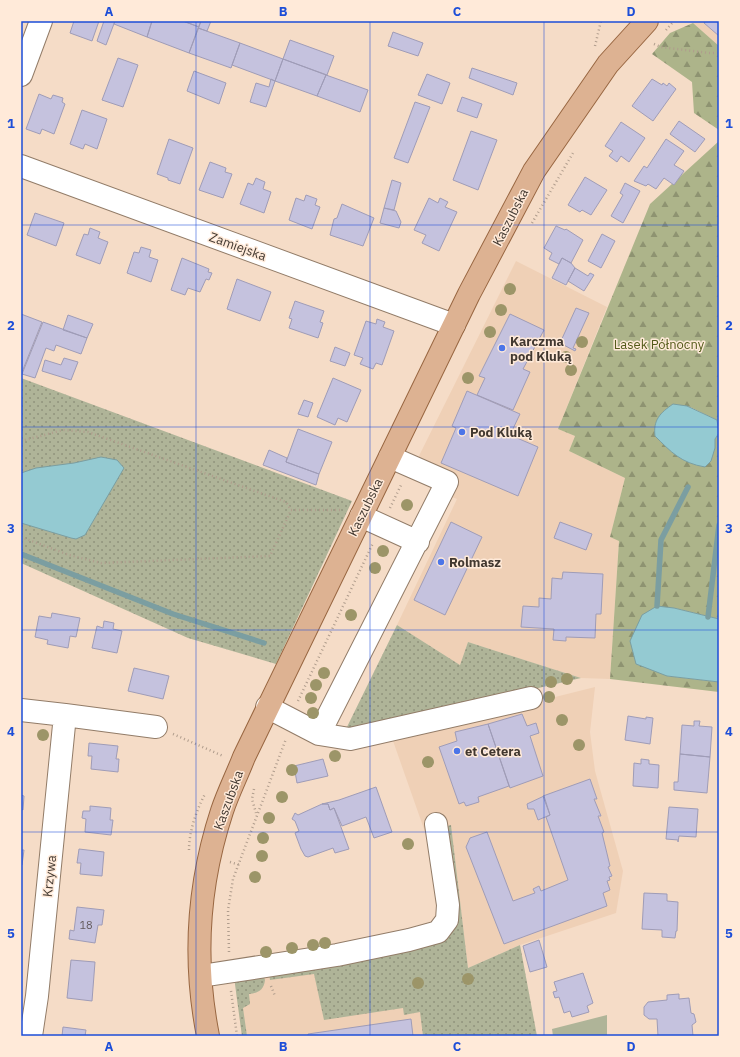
<svg xmlns="http://www.w3.org/2000/svg" width="740" height="1057" font-family="'IBM Plex Sans',sans-serif">
	<style>
		.built { fill: #efd0b6 }
		.grass { fill: url(#grass-dots) }
		.forest { fill: url(#forest-firs) }
		.garden { fill: #afb498 }
		.water { fill: #94cad2; stroke: #7b9ea1 }
		.lines { fill: none; stroke-linecap: round; stroke-linejoin: round }
		.stream { stroke: #7b9ea1; stroke-width: 5.5 }
		.building { fill: #c5c2de; stroke: #9f9cb7 }
		.minor-casing { stroke: #927c68; stroke-width: 24 }
		.major-casing { stroke: #986641; stroke-width: 24 }
		.path { stroke: #b09d8d; stroke-width: 2.5; stroke-dasharray: 1 3; stroke-linecap: butt }
		.minor { stroke: #fff; stroke-width: 22 }
		.major { stroke: #ddb292; stroke-width: 22 }
		.tree { fill: #9c9568 }
		.grid { fill: none; stroke: #1d4ed8; stroke-width: 1; stroke-opacity: 0.55 }
		.poi-dot { fill: #4c75e8; stroke: #ffead9; stroke-width: 1.5 }
		.labels { text-anchor: middle; stroke-width: 3; stroke-linejoin: round; paint-order: stroke }
		.number-label { font-size: 11px; fill: #635a5c }
		.street-label { font-size: 13px; fill: #423830; stroke: #ffead9 }
		.poi-label { font-size: 13px; font-weight: bold; fill: #423830; stroke: #ffead9; text-anchor: start }
		.park-label { font-size: 13px; fill: #545b1a; stroke: #ffead9 }
		.neatline { fill: none; stroke: #1d4ed8; stroke-width: 1.5 }
		.grid-label { font-size: 13px; text-anchor: middle; font-weight: bold; fill: #1d4ed8 }
	</style>
	<defs>
		<pattern id="grass-dots" width="8" height="8" patternUnits="userSpaceOnUse"><rect width="8" height="8" fill="#afb498"/><path d="M2 2h.1M6 6h.1" fill="none" stroke="#90937c" stroke-width="1.8" stroke-linecap="round"/></pattern>
		<pattern id="forest-firs" width="22" height="20" patternUnits="userSpaceOnUse"><rect width="22" height="20" fill="#adb48a"/><path d="M5 1l3.5 6h-7zM16 11l3.5 6h-7z" fill="#8e9371"/></pattern>
	</defs>
	<rect width="100%" height="100%" fill="#f5dcc7"/>
	<path class="built" d="M695 21H719V46L693 23Z
		M516 261 607 307 558 429 575 436 569 451 625 478 610 537 619 540 610 679 581 678 468 642 460 665 397 625 457 499 430 488 428 482 410 474Z
		M595 687 590 732 595 771 623 871 616 913 520 945 468 968 451 826 425 832 392 738Z
		M326 965 431 984 438 1036H242L236 993 269 973Z"/>
	<path class="grass" d="M21 378 352 501 276 664 188 638 21 563Z
		M397 625 460 665 468 642 581 678 352 732 346 729Z
		M451 825 468 968 520 945 537 1036H423L420 1012 404 1015 403 1008 324 1020 314 974 270 980 269 973 443 938 444 827Z
		M234 977H264L265 980C264 990 258 993 249 994L250 1004 243 1008 247 1036H242Z"/>
	<path class="forest" d="M693 23 719 46V130L694 113 692 82 652 54 670 33Z
		M719 141V424L717 420 688 406 715 448V439L719 433V619L674 608 667 676 719 682V692L610 679 619 541 610 537 625 478 569 451 575 436 558 429 650 204Z"/>
	<path class="garden" d="M607 1015V1036H553L552 1029Z"/>
	<path class="water" d="M673 404 687 406 717 420 719 433 715 439V448L711 461 705 467C681 463 671 452 655 436 653 420 660 413 673 404Z
		M101 457 117 460 124 468 85 535 76 539 71 538 21 523V473L36 468 74 463Z
		M657 606 674 608 719 619V682L667 676 636 664 630 641 642 615Z"/>
	<g class="lines">
		<path class="stream" d="M21 554 173 614 264 643
			M657 606 661 540 688 487
			M708 617 719 525"/>
	</g>
	<path class="building" d="M74 21H99L92 41 70 33Z
		M104 21H115L106 45 97 41Z
		M115 21H152L147 37 114 24Z
		M152 21H183L199 27 189 53 147 37Z
		M183 21H201L199 27Z
		M201 21H211L207 31 198 28Z
		M705 21H719V36L704 23Z
		M198 28 240 43 231 68 189 53Z
		M393 32 423 43 418 56 388 46Z
		M290 40 334 56 327 75 283 59Z
		M240 43 283 59 275 81 232 65Z
		M118 58 138 65 123 107 102 100Z
		M283 59 326 75 317 96 275 81Z
		M472 68 517 83 513 95 469 78Z
		M194 71 226 83 219 104 187 91Z
		M427 74 450 83 442 104 418 95Z
		M326 75 368 90 360 112 317 96Z
		M271 79 275 81 266 107 250 102 256 83 269 87Z
		M652 79 662 85 663 83 667 86 669 83 676 89 653 121 632 106Z
		M39 94 51 99 53 95 63 98 62 102 65 104 54 134 42 129 40 134 26 129Z
		M462 97 482 104 477 118 457 111Z
		M415 102 430 107 408 163 394 158Z
		M82 110 107 119 97 149 85 144 83 149 70 144Z
		M679 121 705 139 695 152 670 134Z
		M621 122 645 138 629 162 621 156 617 162 609 156 613 151 605 146Z
		M471 131 497 140 478 190 453 180Z
		M169 139 193 148 180 184 168 180V178L157 174Z
		M666 139 684 151 674 165 684 171 674 185 664 178 656 189 648 184 646 186 634 181 644 166 647 168Z
		M210 162 226 168 225 172 232 174 223 198 199 190Z
		M585 177 607 190 591 215 582 210 580 212 568 205Z
		M256 178 265 182 263 189 271 192 264 213 240 204 248 183 253 185Z
		M392 180 401 183 394 210 384 208Z
		M625 183 640 191 623 223 611 216 623 195 620 193Z
		M306 195 317 199 315 205 320 207 312 229 289 220 296 198 304 201Z
		M429 198 438 203 440 198 448 202 445 207 457 212 439 251 422 243 426 235 414 230Z
		M342 204 374 218 363 246 330 235 334 219 337 218Z
		M384 208 396 211 401 222 399 228 380 223Z
		M35 213 64 223 56 246 27 235Z
		M556 226 565 230 566 229 583 240 571 263 562 258 559 264 549 259 552 253 544 248Z
		M90 228 100 232 98 238 108 242 100 264 76 255 84 234 88 235Z
		M602 234 615 241 601 268 588 261Z
		M141 247 151 250 149 257 158 260 151 282 127 273 134 252 139 253Z
		M182 258 209 269 208 272 212 273 209 280 206 279 200 292 188 288 185 295 171 290Z
		M562 258 571 263 575 268 566 285 552 278Z
		M575 268 588 276 590 273 594 275 584 291 568 281Z
		M237 279 271 292 260 321 227 309Z
		M295 301 324 311 320 322 323 323 318 338 289 328 292 319 289 318Z
		M576 308 589 313 573 348 576 349 575 351 560 343Z
		M21 314 42 322 22 372H21Z
		M510 314 544 330 523 369 530 372 513 410 477 395 485 378 479 376Z
		M68 315 93 324 87 338 63 330Z
		M377 319 385 322 383 327 394 331 382 365 376 363 373 369 360 364 363 358 354 355 366 321 376 324Z
		M43 322 87 338 81 354 56 345 54 351 46 348 35 378 22 374Z
		M335 347 350 353 345 366 330 361Z
		M64 358 78 362 71 380 42 371 45 360 61 365Z
		M333 378 361 390 347 422 338 418 335 425 317 417Z
		M467 391 520 414 510 435 538 447 518 496 441 463 456 428 452 426Z
		M304 400 313 403 308 417 298 414Z
		M298 429 332 442 319 474 286 462Z
		M269 450 287 458 286 462 319 474 316 485 263 465Z
		M451 522 482 537 445 615 414 600Z
		M560 522 592 534 586 550 554 538Z
		M563 572 603 574 601 614H596L595 638 566 637V641L553 640 554 629 521 627 523 606 539 607V598L551 599 552 578 562 579Z
		M52 613 80 618 76 637 70 636 68 648 47 644 48 640 35 637 39 616 51 618Z
		M104 621 114 623 113 629 122 631 117 653 92 648 97 626 103 628Z
		M134 668 169 676 163 699 128 691Z
		M522 714 527 726 536 723 539 733 530 736 543 776 510 788 488 724Z
		M628 716 646 719V717L653 718 650 744 625 740Z
		M694 721H700L699 726 712 727 710 757 680 754 682 725 694 726Z
		M488 724 509 786 478 797 479 802 466 806 464 802 459 804 439 747 457 741 455 732Z
		M89 743 118 746 116 759H119L118 772 91 769 92 756H88Z
		M680 754 710 757 707 793 674 790V782H678Z
		M323 759 328 776 297 783 294 766Z
		M641 759 649 760V764L659 765 658 788 633 786 634 763 641 764Z
		M590 779 597 799H594L601 816H598L604 832 602 833 610 866 608 867 612 876 609 877 610 880 607 881 610 890 603 893 607 906 504 944 466 847 470 838 487 832 513 901 535 893 533 889 539 886 541 891 568 880 546 817 550 815 543 796Z
		M376 787 392 832 374 838 366 817 342 826 334 808 330 810 328 804H322L339 800Z
		M21 795 24 796 23 810 21 809Z
		M544 796 550 815 538 820 534 809H528L527 804Z
		M322 804H328L330 810 334 808 349 849 335 853 333 848 308 857 305 856 301 849 295 833 299 831 295 821 292 819 295 813 298 815Z
		M90 806 111 808 110 820H113L111 835 85 832 86 819 82 818 83 811H90Z
		M669 807 698 809 696 837 679 836 678 842V840L666 839Z
		M79 849 104 852 102 876 80 874 81 863H77Z
		M21 850H24L22 865H21Z
		M644 893 667 894V901L678 902 677 931H676L675 938 662 937V930L642 929Z
		M77 907 104 910 102 925H98L95 943 69 939 70 930 74 931Z
		M539 940 547 967 530 972 523 946Z
		M71 960 95 962 92 1001 67 998Z
		M583 973 593 1003 587 1006 589 1012 572 1017 570 1011 564 1013 559 997 555 998 553 992 557 991 554 982Z
		M679 994V999L689 998 691 1013 694 1014 696 1022 692 1025 693 1036H658L657 1019H649L644 1015V1007L648 1002 667 1000V995Z
		M411 1019 413 1036H308V1034Z
		M63 1027 86 1030 85 1036H62Z"/>
	<g class="lines">
		<g class="minor-casing">
			<path id="minor" d="M21 75 41 21
				M21 166 454 325
				M361 516 418 542
				M267 707 319 734 350 739 531 698
				M21 710 65 715 37 996 31 1036
				M65 715 156 727
				M319 734 447 482 390 457
				M201 976 337 955 409 940 438 932 447 920 448 905 436 824"/>
		</g>
		<g class="major-casing">
			<path id="major" d="M208 1036C193 960 198 884 222 811 228 793 237 775 244 757L469 294 534 171 608 64 647 21"/>
		</g>
		<path class="path" d="M666 30 674 21
			M654 44 661 47 709 53H719
			M595 46 601 21
			M532 223 573 153
			M21 441 63 430 88 432 286 502 291 510
			M390 508 402 483
			M291 510H341
			M21 537 69 555 101 563 270 556 291 510
			M298 701 373 543
			M173 734 223 756
			M254 789 252 799 256 813
			M189 850C189 832 196 811 205 794
			M230 862 240 865
			M229 952 228 910 233 879 286 739
			M271 986 275 996
			M231 991 237 1036"/>
		<use href="#minor" class="minor"/>
		<use href="#major" class="major"/>
	</g>
	<g class="tree">
		<circle cx="510" cy="289" r="6"/>
		<circle cx="501" cy="310" r="6"/>
		<circle cx="490" cy="332" r="6"/>
		<circle cx="582" cy="342" r="6"/>
		<circle cx="566" cy="357" r="6"/>
		<circle cx="571" cy="370" r="6"/>
		<circle cx="468" cy="378" r="6"/>
		<circle cx="407" cy="505" r="6"/>
		<circle cx="383" cy="551" r="6"/>
		<circle cx="375" cy="568" r="6"/>
		<circle cx="351" cy="615" r="6"/>
		<circle cx="324" cy="673" r="6"/>
		<circle cx="567" cy="679" r="6"/>
		<circle cx="551" cy="682" r="6"/>
		<circle cx="316" cy="685" r="6"/>
		<circle cx="549" cy="697" r="6"/>
		<circle cx="311" cy="698" r="6"/>
		<circle cx="313" cy="713" r="6"/>
		<circle cx="562" cy="720" r="6"/>
		<circle cx="43" cy="735" r="6"/>
		<circle cx="579" cy="745" r="6"/>
		<circle cx="335" cy="756" r="6"/>
		<circle cx="428" cy="762" r="6"/>
		<circle cx="292" cy="770" r="6"/>
		<circle cx="282" cy="797" r="6"/>
		<circle cx="269" cy="818" r="6"/>
		<circle cx="263" cy="838" r="6"/>
		<circle cx="408" cy="844" r="6"/>
		<circle cx="262" cy="856" r="6"/>
		<circle cx="255" cy="877" r="6"/>
		<circle cx="325" cy="943" r="6"/>
		<circle cx="313" cy="945" r="6"/>
		<circle cx="292" cy="948" r="6"/>
		<circle cx="266" cy="952" r="6"/>
		<circle cx="468" cy="979" r="6"/>
		<circle cx="418" cy="983" r="6"/>
	</g>
	<path class="grid" d="M196 21V1036M370 21V1036M544 21V1036M21 225H719M21 427H719M21 630H719M21 832H719"/>
	<g class="poi-dot">
		<circle cx="502" cy="348" r="4"/>
		<circle cx="462" cy="432" r="4"/>
		<circle cx="441" cy="562" r="4"/>
		<circle cx="457" cy="751" r="4"/>
	</g>
	<g class="labels">
		<g class="number-label">
			<text x="86" y="929">18</text>
		</g>
		<g class="street-label">
			<text transform="translate(510 217) rotate(-63)" y="5">Kaszubska</text>
			<text transform="translate(238 246) rotate(20)" y="5">Zamiejska</text>
			<text transform="translate(365 507) rotate(-64)" y="5">Kaszubska</text>
			<text transform="translate(228 800) rotate(-70)" y="5">Kaszubska</text>
			<text transform="translate(49 876) rotate(-84)" y="5">Krzywa</text>
		</g>
		<g class="poi-label">
			<text x="510" y="346">Karczma<tspan x="510" dy="15">pod Kluką</tspan></text>
			<text x="470" y="437">Pod Kluką</text>
			<text x="449" y="567">Rolmasz</text>
			<text x="465" y="756">et Cetera</text>
		</g>
		<g class="park-label">
			<text x="659" y="349">Lasek Północny</text>
		</g>
	</g>
	<rect width="740" height="1057" fill="none" stroke="#ffead9" stroke-width="44"/>
	<rect x="22" y="22" width="696" height="1013" class="neatline"/>
	<g class="grid-label">
		<text x="109" y="16">A</text>
		<text x="283" y="16">B</text>
		<text x="457" y="16">C</text>
		<text x="631" y="16">D</text>
		<text x="11" y="128">1</text>
		<text x="729" y="128">1</text>
		<text x="11" y="330">2</text>
		<text x="729" y="330">2</text>
		<text x="11" y="533">3</text>
		<text x="729" y="533">3</text>
		<text x="11" y="736">4</text>
		<text x="729" y="736">4</text>
		<text x="11" y="938">5</text>
		<text x="729" y="938">5</text>
		<text x="109" y="1051">A</text>
		<text x="283" y="1051">B</text>
		<text x="457" y="1051">C</text>
		<text x="631" y="1051">D</text>
	</g>
</svg>
